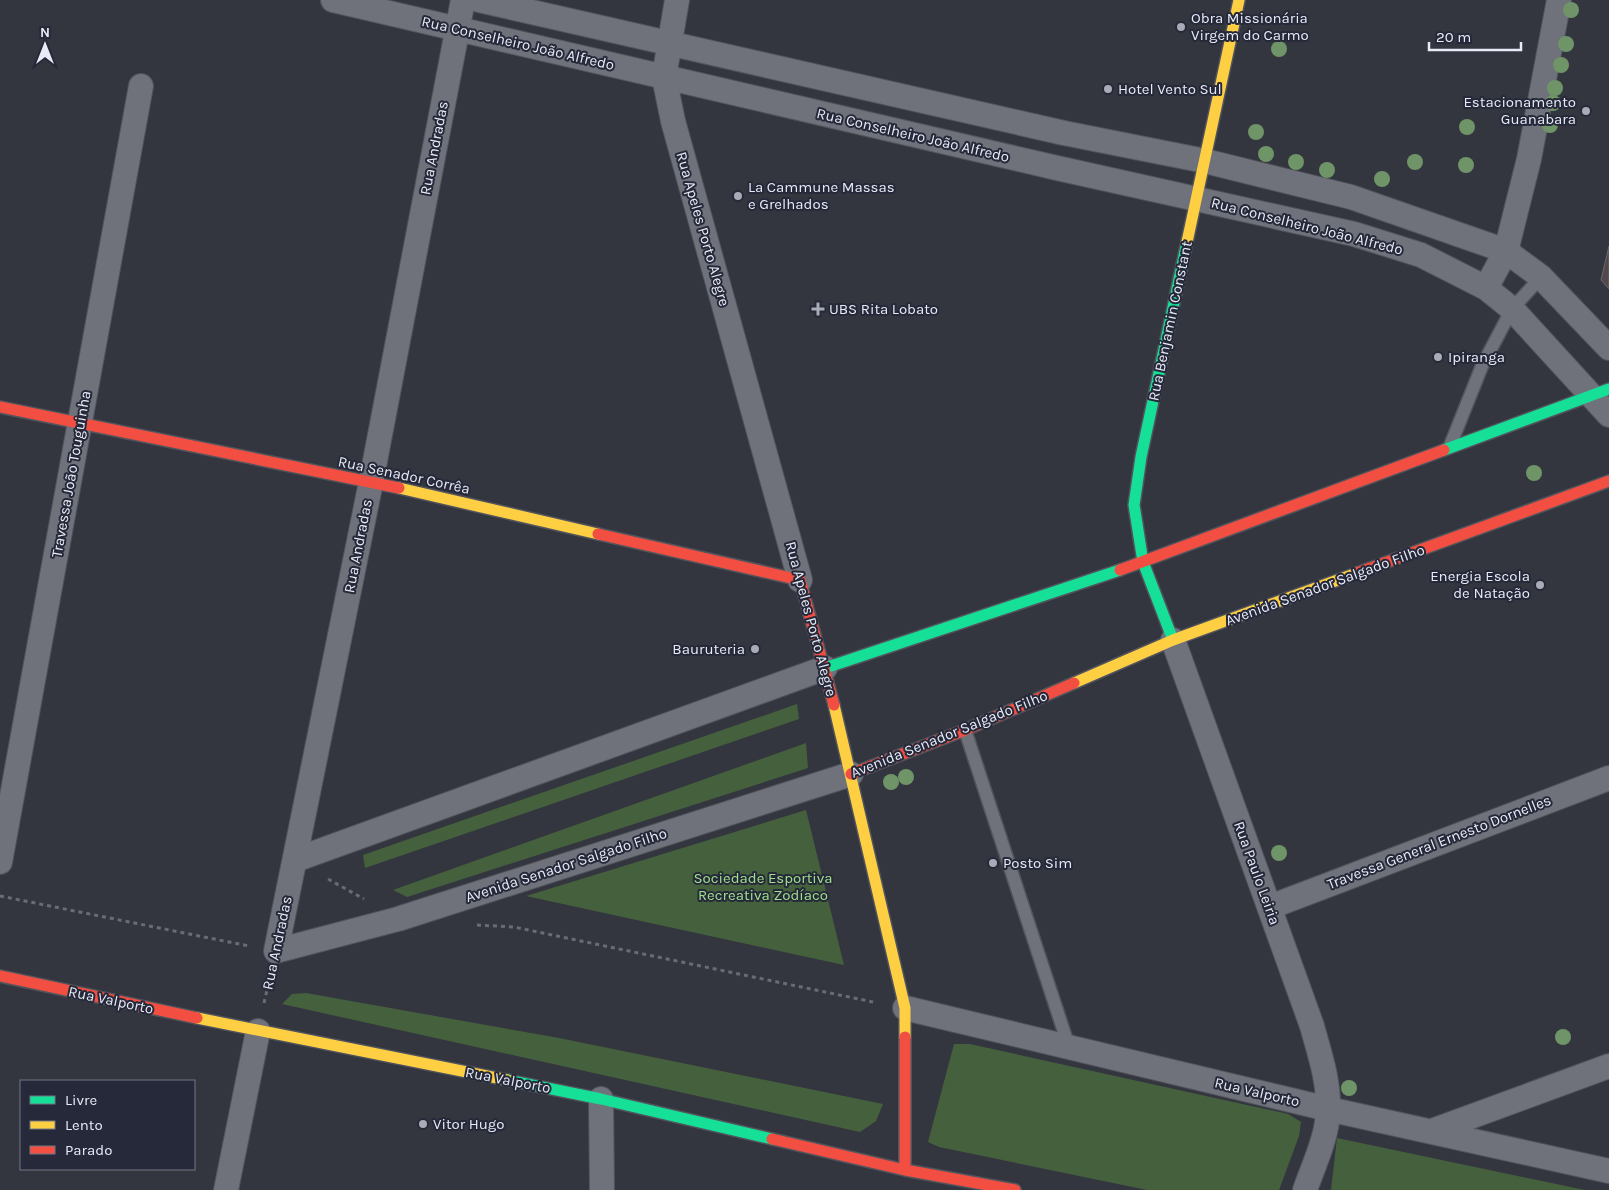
<svg xmlns="http://www.w3.org/2000/svg" width="1609" height="1190" font-family="Karla,sans-serif">
	<style>
		.green { fill: #45603d }
		.building { fill: #54484c; stroke: #6c686c }
		.lines { fill: none; stroke-linecap: round; stroke-linejoin: round }
		.lane-casing { stroke: #51545c; stroke-width: 15 }
		.street-casing { stroke: #51545c; stroke-width: 26 }
		.fast-casing { stroke: #51545c; stroke-width: 14 }
		.slow-casing { stroke: #51545c; stroke-width: 14 }
		.jam-casing { stroke: #51545c; stroke-width: 14 }
		.path { stroke: #6a6c74; stroke-width: 3; stroke-dasharray: 4 4; stroke-linecap: butt }
		.lane { stroke: #70727b; stroke-width: 12 }
		.street { stroke: #70727b; stroke-width: 24 }
		.fast { stroke: #16e098; stroke-width: 11 }
		.slow { stroke: #ffcf43; stroke-width: 11 }
		.jam { stroke: #f24e42; stroke-width: 11 }
		.tree { fill: #6f9468 }
		.poi-dot { fill: #a9acb7; stroke: #252939; stroke-width: 2 }
		.labels { text-anchor: middle; stroke-width: 4; stroke-linejoin: round; paint-order: stroke }
		.poi-label { font-size: 15px; fill: #e8ebf7; stroke: #252939; text-anchor: start }
		.street-label { font-size: 15px; fill: #e8ebf7; stroke: #252939 }
		.park-label { font-size: 15px; fill: #a0e08a; stroke: #252939 }
	</style>
	<rect width="100%" height="100%" fill="#34363f"/>
	<path class="green" d="M797 704 799 719 365 868 363 855Z
		M806 743 808 768 407 897 393 890Z
		M806 810 844 965 526 896Z
		M306 993 559 1038 883 1104 876 1121 860 1132 282 1004 292 994Z
		M954 1044H970L1288 1114 1301 1122 1299 1136 1279 1190H1147L939 1147 928 1142Z
		M1337 1138 1585 1190H1331Z"/>
	<path class="building" d="M1609 246V289L1601 280Z"/>
	<g class="lines">
		<g class="lane-casing">
			<path id="lane" d="M1450 446 1482 366 1512 309 1541 277
				M965 730 1069 1047"/>
		</g>
		<g class="street-casing">
			<path id="street" d="M333 0 1057 168 1354 234 1421 255 1486 288 1512 309 1609 415
				M463 0 371 482 276 951 398 919 851 774
				M479 0 1064 133 1205 161 1351 197 1506 251 1541 277 1609 348
				M677 0 664 77 673 121 800 580
				M1486 288 1506 251 1529 159 1559 0
				M1173 640 1312 1026C1319 1052 1329 1080 1328 1109 1328 1136 1314 1164 1305 1190
				M295 860 825 668
				M0 862 141 86
				M1270 907 1609 778
				M905 1008 1328 1109 1609 1171
				M601 1099 602 1190
				M1432 1131 1609 1066
				M226 1190 258 1031"/>
		</g>
		<g class="fast-casing">
			<path id="fast" d="M1444 450 1609 389
				M1173 640 1143 562 1134 505 1141 457 1187 242
				M825 668 1120 570
				M507 1080 601 1099 772 1139"/>
		</g>
		<g class="slow-casing">
			<path id="slow" d="M1187 242 1239 0
				M399 488 598 534
				M1074 683 1173 640 1357 573
				M834 705 905 1008V1037
				M197 1018 507 1080"/>
		</g>
		<g class="jam-casing">
			<path id="jam" d="M0 407 399 488
				M598 534 800 580 834 705
				M1120 570 1444 450
				M1357 573 1609 481
				M851 774 965 730 1074 683
				M0 976 197 1018
				M905 1037V1170
				M772 1139 905 1170 1015 1190"/>
		</g>
		<path class="path" d="M328 879 364 899
			M0 896 249 946
			M477 925 514 927 873 1002
			M264 1003 270 977"/>
		<use href="#lane" class="lane"/>
		<use href="#street" class="street"/>
		<use href="#fast" class="fast"/>
		<use href="#slow" class="slow"/>
		<use href="#jam" class="jam"/>
	</g>
	<g class="tree">
		<circle cx="1571" cy="10" r="8"/>
		<circle cx="1566" cy="44" r="8"/>
		<circle cx="1279" cy="49" r="8"/>
		<circle cx="1561" cy="65" r="8"/>
		<circle cx="1555" cy="88" r="8"/>
		<circle cx="1553" cy="103" r="8"/>
		<circle cx="1550" cy="125" r="8"/>
		<circle cx="1467" cy="127" r="8"/>
		<circle cx="1256" cy="132" r="8"/>
		<circle cx="1266" cy="154" r="8"/>
		<circle cx="1296" cy="162" r="8"/>
		<circle cx="1415" cy="162" r="8"/>
		<circle cx="1466" cy="165" r="8"/>
		<circle cx="1327" cy="170" r="8"/>
		<circle cx="1382" cy="179" r="8"/>
		<circle cx="1534" cy="473" r="8"/>
		<circle cx="906" cy="777" r="8"/>
		<circle cx="891" cy="782" r="8"/>
		<circle cx="1279" cy="853" r="8"/>
		<circle cx="1563" cy="1037" r="8"/>
		<circle cx="1349" cy="1088" r="8"/>
	</g>
	<g class="poi-dot">
		<circle cx="1181" cy="27" r="5"/>
		<circle cx="1108" cy="89" r="5"/>
		<circle cx="1586" cy="111" r="5"/>
		<circle cx="738" cy="196" r="5"/>
		<path d="M815.5 301.5h5v5h5v5h-5v5h-5v-5h-5v-5h5z"/>
		<circle cx="1438" cy="357" r="5"/>
		<circle cx="1540" cy="585" r="5"/>
		<circle cx="755" cy="649" r="5"/>
		<circle cx="993" cy="863" r="5"/>
		<circle cx="423" cy="1124" r="5"/>
	</g>
	<g class="labels">
		<g class="poi-label">
			<text x="1191" y="23">Obra Missionária<tspan x="1191" dy="17">Virgem do Carmo</tspan></text>
			<text x="1118" y="94">Hotel Vento Sul</text>
			<text x="1576" y="107" text-anchor="end">Estacionamento<tspan x="1576" dy="17">Guanabara</tspan></text>
			<text x="748" y="192">La Cammune Massas<tspan x="748" dy="17">e Grelhados</tspan></text>
			<text x="829" y="314">UBS Rita Lobato</text>
			<text x="1448" y="362">Ipiranga</text>
			<text x="1530" y="581" text-anchor="end">Energia Escola<tspan x="1530" dy="17">de Natação</tspan></text>
			<text x="745" y="654" text-anchor="end">Bauruteria</text>
			<text x="1003" y="868">Posto Sim</text>
			<text x="433" y="1129">Vitor Hugo</text>
		</g>
		<g class="street-label">
			<text transform="translate(518 43) rotate(13)" y="5">Rua Conselheiro João Alfredo</text>
			<text transform="translate(913 135) rotate(13)" y="5">Rua Conselheiro João Alfredo</text>
			<text transform="translate(434 148) rotate(-79)" y="5">Rua Andradas</text>
			<text transform="translate(1307 226) rotate(14)" y="5">Rua Conselheiro João Alfredo</text>
			<text transform="translate(703 229) rotate(74)" y="5">Rua Apeles Porto Alegre</text>
			<text transform="translate(1170 321) rotate(-78)" y="5">Rua Benjamin Constant</text>
			<text transform="translate(71 474) rotate(-80)" y="5">Travessa João Touguinha</text>
			<text transform="translate(404 475) rotate(12)" y="5">Rua Senador Corrêa</text>
			<text transform="translate(358 546) rotate(-79)" y="5">Rua Andradas</text>
			<text transform="translate(1325 585) rotate(-20)" y="5">Avenida Senador Salgado Filho</text>
			<text transform="translate(811 619) rotate(75)" y="5">Rua Apeles Porto Alegre</text>
			<text transform="translate(949 734) rotate(-22)" y="5">Avenida Senador Salgado Filho</text>
			<text transform="translate(1439 842) rotate(-21)" y="5">Travessa General Ernesto Dornelles</text>
			<text transform="translate(566 865) rotate(-18)" y="5">Avenida Senador Salgado Filho</text>
			<text transform="translate(1257 873) rotate(70)" y="5">Rua Paulo Leiria</text>
			<text transform="translate(277 943) rotate(-78)" y="5">Rua Andradas</text>
			<text transform="translate(111 1000) rotate(12)" y="5">Rua Valporto</text>
			<text transform="translate(508 1080) rotate(11)" y="5">Rua Valporto</text>
			<text transform="translate(1257 1092) rotate(13)" y="5">Rua Valporto</text>
		</g>
		<g class="park-label">
			<text x="763" y="883">Sociedade Esportiva<tspan x="763" dy="17">Recreativa Zodíaco</tspan></text>
		</g>
	</g>
	<rect x="20" y="1080" width="175" height="90" fill="#252939" stroke="#737785"/>
	<rect x="30" y="1096" width="25" height="8" fill="#16e098" stroke="#737785"/>
	<text x="65" y="1105" font-size="15" fill="#e8ebf7">Livre</text>
	<rect x="30" y="1121" width="25" height="8" fill="#ffcf43" stroke="#737785"/>
	<text x="65" y="1130" font-size="15" fill="#e8ebf7">Lento</text>
	<rect x="30" y="1146" width="25" height="8" fill="#f24e42" stroke="#737785"/>
	<text x="65" y="1155" font-size="15" fill="#e8ebf7">Parado</text>
	<g transform="translate(45 45)" stroke="#252939" stroke-width="4" paint-order="stroke">
	<path d="M0-4L9 19L0 12L-9 19Z" fill="#e8ebf7"/>
	<text y="-8" font-size="14" font-weight="bold" text-anchor="middle" fill="#e8ebf7">N</text>
	</g>
	<path d="M1429 42v8h92v-8" fill="none" stroke="#e8ebf7" stroke-width="2.5"/>
	<text x="1436" y="42" font-size="15" fill="#e8ebf7" stroke="#252939" stroke-width="4" paint-order="stroke">20 m</text>
</svg>
